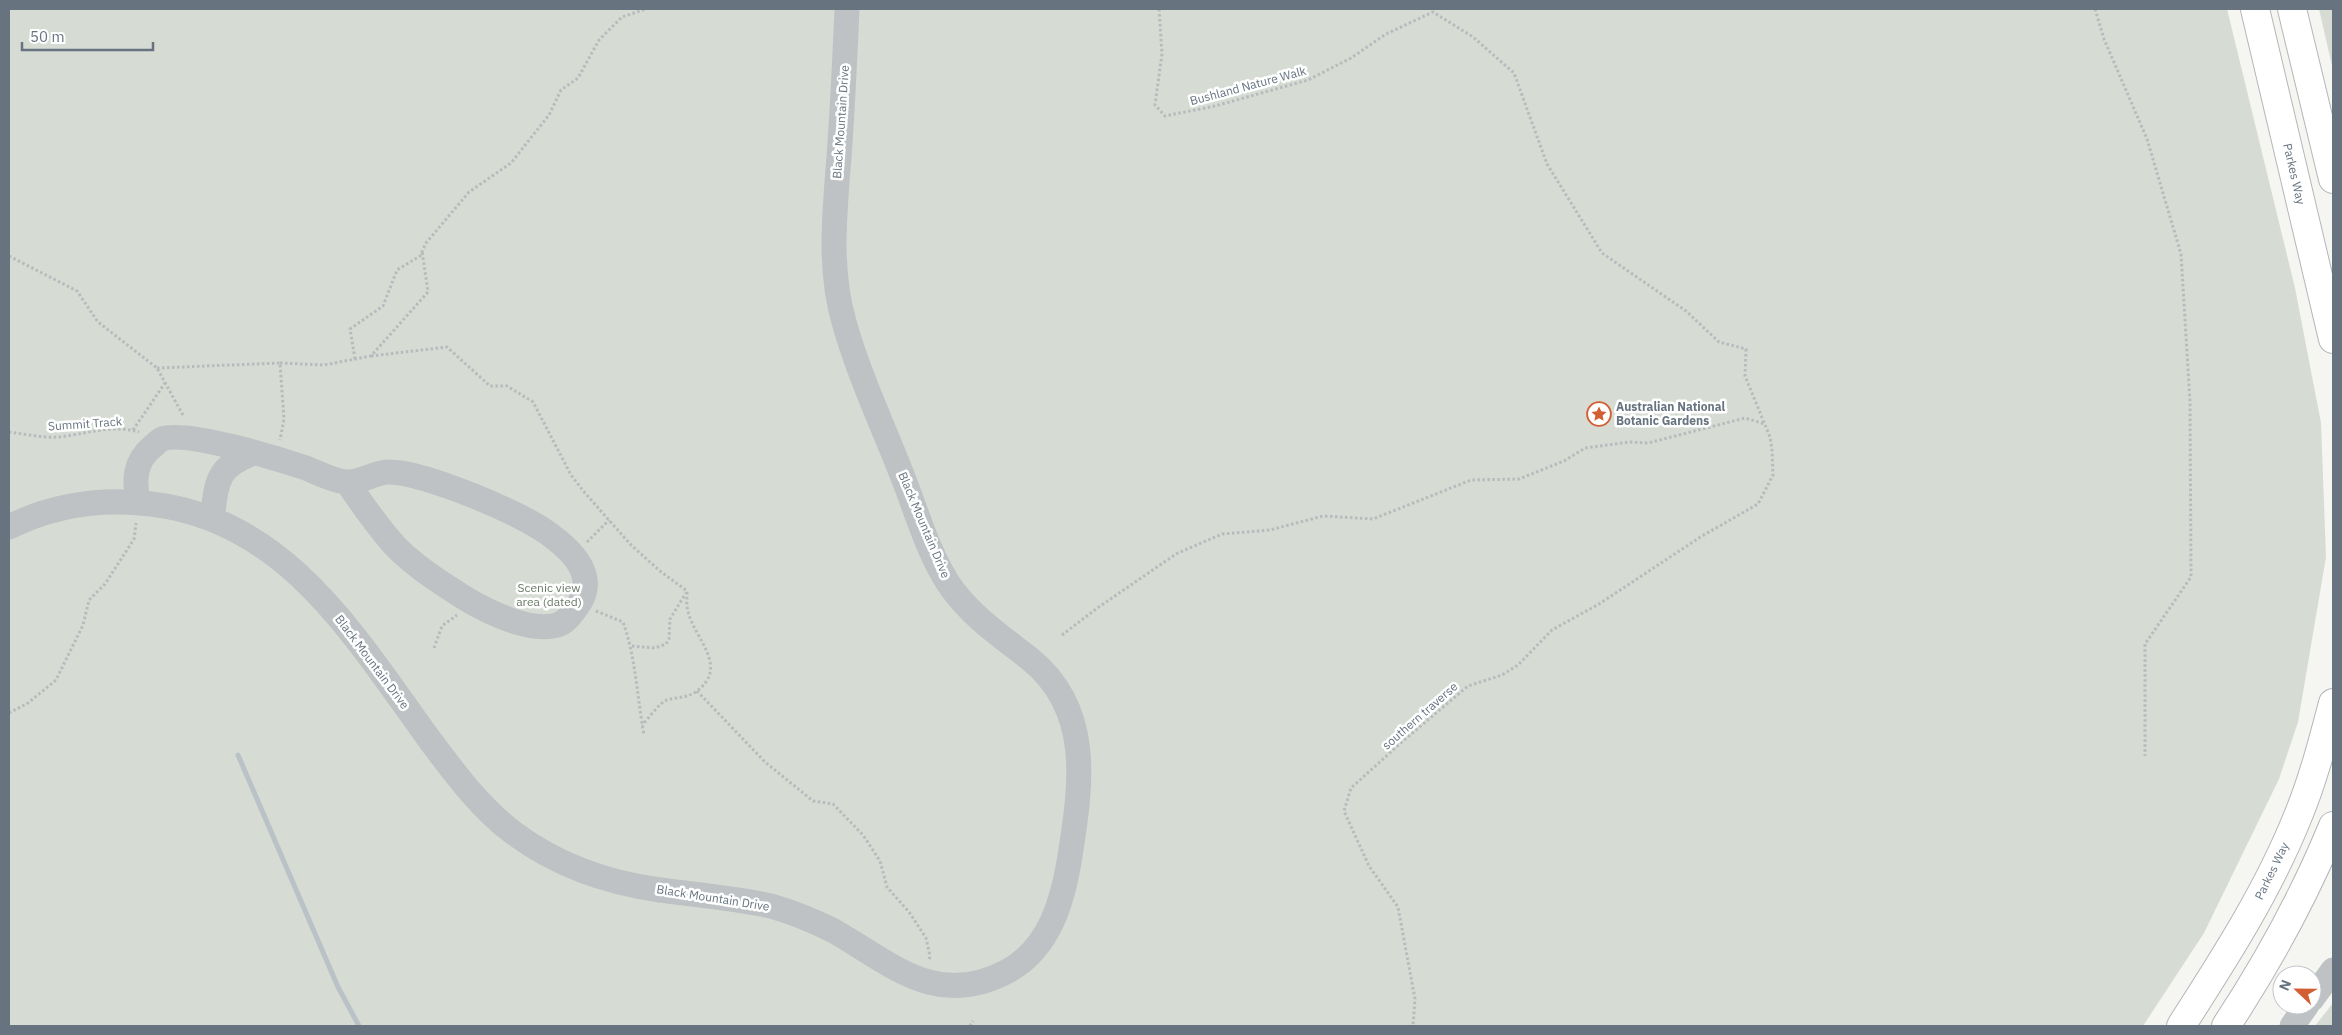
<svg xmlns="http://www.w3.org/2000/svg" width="2342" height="1035" font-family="'IBM Plex Sans',sans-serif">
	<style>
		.green { fill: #d6dbd3 }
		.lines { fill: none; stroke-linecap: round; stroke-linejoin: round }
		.stream { stroke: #b9c2c7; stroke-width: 5 }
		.highway-casing { stroke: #b3b6b9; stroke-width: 30 }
		.path { stroke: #b8bbbd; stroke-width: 3; stroke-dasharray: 2.5 2.5; stroke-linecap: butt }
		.minor { stroke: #bec2c5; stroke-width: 25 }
		.highway { stroke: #fff; stroke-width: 28 }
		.labels { text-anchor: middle; stroke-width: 5; stroke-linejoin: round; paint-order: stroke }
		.street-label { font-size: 12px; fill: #677480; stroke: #fff }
		.poi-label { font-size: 12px; font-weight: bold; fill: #677480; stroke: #fff; text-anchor: start }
		.park-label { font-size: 12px; fill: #687865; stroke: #fff }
	</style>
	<rect width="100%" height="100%" fill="#f5f5f2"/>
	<path class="green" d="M9 9H2227L2295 288 2321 423 2326 557 2298 722 2279 779 2204 933 2143 1026H9Z
		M2319 9H2333V70Z
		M2333 1003V1026H2315Z"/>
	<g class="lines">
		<path class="stream" d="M238 755 338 987 359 1026"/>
		<g class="highway-casing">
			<path id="highway" d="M2255 9 2333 339
				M2292 9 2333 179
				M2181 1026C2224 959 2268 891 2298 816 2313 780 2323 741 2333 703
				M2226 1026C2268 962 2304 897 2333 826"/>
		</g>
		<path class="path" d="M1159 9 1162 54 1155 105 1165 116 1215 106 1308 80 1351 58 1386 34 1433 12 1473 37 1514 73 1547 164 1602 253 1686 311 1719 342 1746 349 1745 376 1770 437 1772 450 1773 475 1758 504 1702 536 1599 604 1552 630 1518 665 1502 675 1468 686 1403 741 1351 788 1344 811 1369 866 1398 907 1415 999 1413 1026
			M2095 9 2104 39 2147 139 2181 254 2190 402 2191 577 2145 644V756
			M9 256 77 291 98 322 157 368 184 417
			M371 356 447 347 490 386H507L533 402 571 475 585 493 631 545 660 571 687 591C687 598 686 605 688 611 693 637 730 666 697 691 688 698 677 697 667 700 659 703 649 718 642 725
			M355 359 350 329 383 306 397 270 420 256 426 243 469 192 511 163 549 115 561 90 578 78 599 40 622 17 646 9
			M280 363 324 365 371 356 428 292 422 251
			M157 368 280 363 284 419 280 440
			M133 430 165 383
			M9 432C25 434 43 438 59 437 85 434 113 424 139 432
			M587 542 609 520
			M596 611 623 622C636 658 637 697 644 735
			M1062 635 1096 609 1176 554 1222 534 1270 530 1323 516 1373 519 1471 480 1519 479 1564 461 1585 448 1630 442 1648 443 1745 418 1765 424
			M632 646 655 648 666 644 669 639 670 619 686 593
			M434 648 442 626 457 615
			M697 691 765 762 813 801 833 804 863 835 880 861 887 887 909 912 926 938 930 956 929 961
			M9 713 28 703 56 680 83 625 89 600 105 584 134 539 136 523
			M970 1026 973 1021"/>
		<path class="minor" d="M138 502C134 481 134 462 152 447 155 445 159 440 162 439 186 430 279 459 306 468 316 472 336 482 347 482 360 483 375 472 389 472 424 472 525 514 553 537 577 555 598 580 576 608 571 615 565 623 557 625 529 633 486 611 463 597 440 582 416 567 397 548 378 528 362 504 347 482
			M212 519C217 481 216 467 254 453
			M9 527C53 505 102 498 151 504 288 519 358 642 432 743 456 775 482 810 515 834 557 865 609 883 660 890 697 895 735 898 771 906 792 912 814 921 834 931 893 965 937 1009 1008 971 1050 948 1063 900 1070 856 1081 785 1093 710 1030 659 1001 636 969 615 948 583 928 552 917 513 904 480 884 428 859 376 844 322 827 263 836 203 840 143 843 99 845 54 847 9
			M2312 999 2333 970
			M2292 1026 2307 1005"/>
		<use href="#highway" class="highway"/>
	</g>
	<defs>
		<g id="sight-ring" transform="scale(1.25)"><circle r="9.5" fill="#fff" stroke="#d35e33" stroke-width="1.5"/><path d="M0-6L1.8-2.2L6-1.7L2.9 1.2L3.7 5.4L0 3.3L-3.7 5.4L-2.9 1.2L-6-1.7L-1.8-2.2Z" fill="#d35e33"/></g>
	</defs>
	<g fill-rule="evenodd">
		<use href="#sight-ring" x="1599" y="414"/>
	</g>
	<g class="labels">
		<g class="street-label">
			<text transform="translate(1248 86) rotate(-15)" y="4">Bushland Nature Walk</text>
			<text transform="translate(841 122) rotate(-86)" y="4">Black Mountain Drive</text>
			<text transform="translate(2294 174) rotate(77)" y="4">Parkes Way</text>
			<text transform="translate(85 424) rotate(-4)" y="4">Summit Track</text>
			<text transform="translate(924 525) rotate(67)" y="4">Black Mountain Drive</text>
			<text transform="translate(372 662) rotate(53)" y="4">Black Mountain Drive</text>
			<text transform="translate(1420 716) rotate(-41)" y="4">southern traverse</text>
			<text transform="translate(2272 871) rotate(-64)" y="4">Parkes Way</text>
			<text transform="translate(713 898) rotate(9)" y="4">Black Mountain Drive</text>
		</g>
		<g class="poi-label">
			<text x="1616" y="411">Australian National<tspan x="1616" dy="14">Botanic Gardens</tspan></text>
		</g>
		<g class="park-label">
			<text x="549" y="592">Scenic view<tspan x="549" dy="14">area (dated)</tspan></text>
		</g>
	</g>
	<rect width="2342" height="1035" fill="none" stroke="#677480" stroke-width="20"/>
	<g transform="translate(2297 990) rotate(292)"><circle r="24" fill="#ffffff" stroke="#c2c7cc"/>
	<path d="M0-4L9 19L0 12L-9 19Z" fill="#d35e33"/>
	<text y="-8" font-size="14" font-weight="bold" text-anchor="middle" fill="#677480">N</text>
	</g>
	<path d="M22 42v8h131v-8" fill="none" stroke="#677480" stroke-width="2.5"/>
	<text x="30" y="42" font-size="15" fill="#677480" stroke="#ffffff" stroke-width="4" paint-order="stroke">50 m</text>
</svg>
